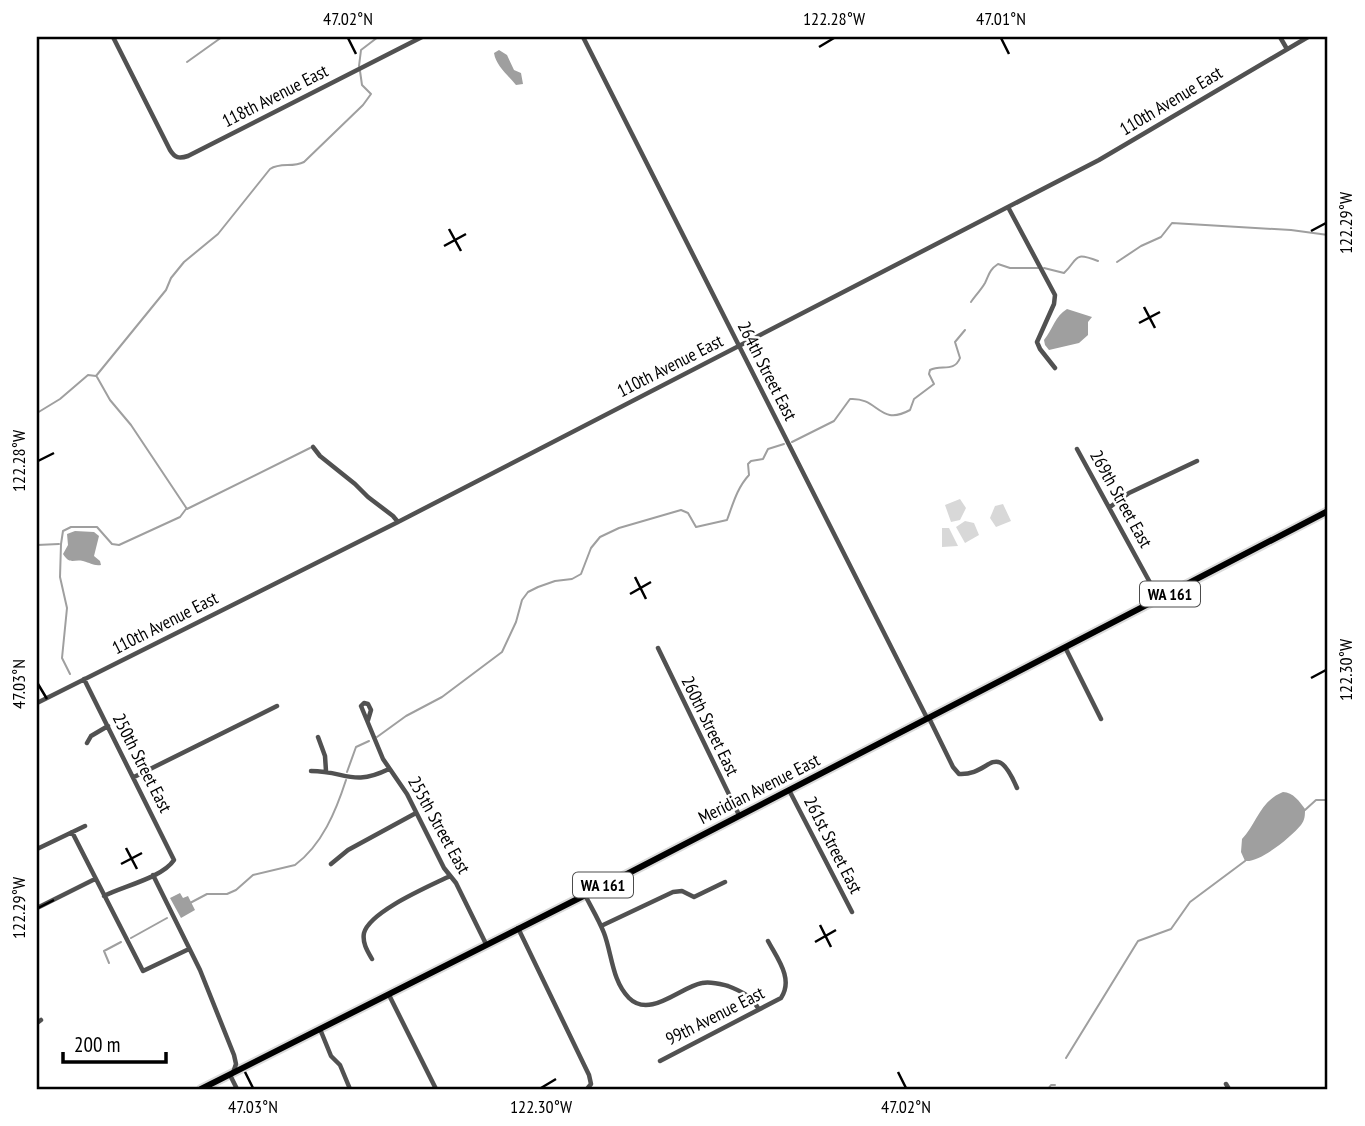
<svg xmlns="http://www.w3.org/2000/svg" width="1365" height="1126" font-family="'PT Sans Narrow',sans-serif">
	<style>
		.green { fill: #d8d8d8 }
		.water { fill: #9f9f9f }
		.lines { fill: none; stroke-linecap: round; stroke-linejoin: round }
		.stream { stroke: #9f9f9f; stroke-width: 2 }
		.major-casing { stroke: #dbdbdb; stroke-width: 10 }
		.minor { stroke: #515151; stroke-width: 4.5 }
		.major { stroke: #000; stroke-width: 6 }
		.ticks { fill: none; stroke: #000; stroke-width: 2.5 }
		.labels { text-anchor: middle; stroke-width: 5; stroke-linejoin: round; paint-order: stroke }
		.shield { fill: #fff; stroke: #4c4c4c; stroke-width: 2 }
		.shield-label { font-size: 16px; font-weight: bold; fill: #000 }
		.street-label { font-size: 18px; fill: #000; stroke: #fff }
		.neatline { fill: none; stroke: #000; stroke-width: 2.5 }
		.ticks-label { font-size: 18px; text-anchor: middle; fill: #000 }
	</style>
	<rect width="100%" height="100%" fill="#fff"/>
	<path class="green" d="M960 499 966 508 960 520 951 522 945 505Z
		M1003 504 1011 521 996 527 990 518 995 506Z
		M965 521 974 523 979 535 965 543 956 527Z
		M942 528H949L958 546 942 547Z"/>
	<path class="water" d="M499 50 507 55 514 70 521 73 523 84 516 85C508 75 496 66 494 53Z
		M1067 309 1092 317 1088 322V335L1079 343 1049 350 1045 345 1044 340C1053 329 1055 316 1067 309Z
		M75 531 94 532 99 536 94 556 100 561 101 565C93 566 91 563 83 561 73 559 70 565 63 554L68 545 67 534Z
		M1283 792C1293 792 1300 802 1305 809 1305 815 1305 820 1301 825 1291 837 1260 863 1245 861L1241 852 1242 839C1257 823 1260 801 1283 792Z
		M180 893 183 898 188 896 195 910 181 918 170 898Z"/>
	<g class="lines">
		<path class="stream" d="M187 62 222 37
			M359 66 361 50 378 37
			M1117 262 1141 246 1161 237 1172 223 1291 230 1328 235
			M1044 268 1064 273C1079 259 1072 251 1098 261
			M971 302C975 296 981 290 985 283 989 275 989 270 998 264L1010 268H1038
			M97 377 110 400 131 425 187 509 310 448
			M37 413 60 399 88 375 96 376 166 290 171 278 184 262 218 234 270 169C281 162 292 168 304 162L363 105 371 94 362 85 360 71
			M792 442 834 421 850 399C879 397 879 427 910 410L914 399 934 384 929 374 930 370C941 364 954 373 960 358L955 342 965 330
			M37 545 59 544
			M70 674 62 658 67 608 60 577 61 544 63 531 71 527H97L112 544 119 545 180 517 186 509
			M377 737 406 716 442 697 502 652 516 622 522 600 528 592 538 587 555 581 572 579 581 574 591 548 600 537 619 528 681 510 688 513 696 527 727 520C733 504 737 488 749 475L748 464 751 461 763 459 768 449 784 444
			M347 772 356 747 369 741
			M1305 810 1316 800H1328
			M190 903 207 894H227L236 890 253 875 295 865C322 845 336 811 346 780
			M131 938 167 918
			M109 963 104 951 121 942
			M1066 1058 1138 941 1171 929 1190 902 1245 861
			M1048 1089 1051 1085H1055"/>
		<g class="major-casing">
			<path id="major" d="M201 1089 625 875 1328 511"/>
		</g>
		<path class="minor" d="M113 37 170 150C175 158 179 159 188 156L422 37
			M583 37 927 718
			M1280 37 1287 49
			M1008 207 1055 295 1054 304 1037 342 1040 349 1055 368
			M313 447 320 456 355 484 368 497 393 516 398 522
			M1077 449 1159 599
			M1110 507 1129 493 1197 461
			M1065 647 1101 719
			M658 648 739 815
			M84 679 174 860C162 878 123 886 104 896
			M37 703 398 522 1099 160 1308 37
			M929 718 953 767 959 774C991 776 995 737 1017 788
			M368 720 371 710 368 704 364 703 361 706 383 759 407 794 444 868 456 883 486 944
			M318 737 325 756 326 771
			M87 743 91 736 108 726
			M311 771C346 771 352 787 389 769
			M134 777 277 706
			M789 790 852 912
			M72 832 143 971 189 949
			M37 849 85 826
			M331 864 348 850 416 813
			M153 875 200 970 234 1055 236 1064 233 1073
			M585 895C591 907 599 920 604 933 612 954 612 981 629 998 650 1019 680 987 702 983 711 981 720 984 728 986 741 991 751 996 758 1008
			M37 908 95 879
			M601 926 673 892 682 891 694 897 725 882
			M518 928 589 1075 591 1084 587 1089
			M372 959C368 952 362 943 364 933 370 911 430 886 450 876
			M389 995 436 1089
			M37 1023 41 1020
			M320 1029 331 1056 340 1065 350 1089
			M660 1061 781 998C794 979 777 958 768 941
			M230 1075 237 1089
			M1226 1084 1229 1089"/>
		<use href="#major" class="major"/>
	</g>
	<path class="ticks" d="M348 38 356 54M1001 38 1009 54M819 47 834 38M449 229 461 251M1311 231 1326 223M444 246 466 234M1144 307 1155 328M1139 323 1160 312M38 461 54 453M635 577 646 599M630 594 651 582M1311 678 1326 670M38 684 47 699M126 848 137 869M121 864 142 853M38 908 54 900M820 925 831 947M815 942 836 930M245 1072 253 1088M898 1072 906 1088M541 1088 556 1079"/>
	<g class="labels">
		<g class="shield">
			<rect x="1140" y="581.5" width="60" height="25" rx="5"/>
			<rect x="573" y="872.5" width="60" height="25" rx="5"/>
		</g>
		<g class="shield-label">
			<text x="1170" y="600">WA 161</text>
			<text x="603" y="891">WA 161</text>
		</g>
		<g class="street-label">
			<text transform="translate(275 96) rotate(-27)" y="6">118th Avenue East</text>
			<text transform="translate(1171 101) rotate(-31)" y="6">110th Avenue East</text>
			<text transform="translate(670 366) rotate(-27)" y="6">110th Avenue East</text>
			<text transform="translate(767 371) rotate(63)" y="6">264th Street East</text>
			<text transform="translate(1121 499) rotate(61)" y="6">269th Street East</text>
			<text transform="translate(165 623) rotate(-27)" y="6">110th Avenue East</text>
			<text transform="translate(710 726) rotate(64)" y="6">260th Street East</text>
			<text transform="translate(142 763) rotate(63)" y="6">250th Street East</text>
			<text transform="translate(759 789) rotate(-27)" y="6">Meridian Avenue East</text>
			<text transform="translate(439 825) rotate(61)" y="6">255th Street East</text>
			<text transform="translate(833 845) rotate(63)" y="6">261st Street East</text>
			<text transform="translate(715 1016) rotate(-27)" y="6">99th Avenue East</text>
		</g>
	</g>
	<rect width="1365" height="1126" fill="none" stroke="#ffffff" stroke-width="77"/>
	<path d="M63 1052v10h103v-10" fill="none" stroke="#000000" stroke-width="3.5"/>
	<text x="74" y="1052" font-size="21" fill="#000000" stroke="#ffffff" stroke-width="5" paint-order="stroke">200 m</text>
	<rect x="38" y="38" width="1288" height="1050" class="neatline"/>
	<g class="ticks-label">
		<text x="348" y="25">47.02°N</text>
		<text x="834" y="25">122.28°W</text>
		<text x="1001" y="25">47.01°N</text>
		<text transform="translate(1346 223) rotate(-90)" y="6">122.29°W</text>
		<text transform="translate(19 461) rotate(-90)" y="6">122.28°W</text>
		<text transform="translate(1346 670) rotate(-90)" y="6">122.30°W</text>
		<text transform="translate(19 684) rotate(-90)" y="6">47.03°N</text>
		<text transform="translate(19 908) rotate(-90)" y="6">122.29°W</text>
		<text x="253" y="1113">47.03°N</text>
		<text x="541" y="1113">122.30°W</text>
		<text x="906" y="1113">47.02°N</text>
	</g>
</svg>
